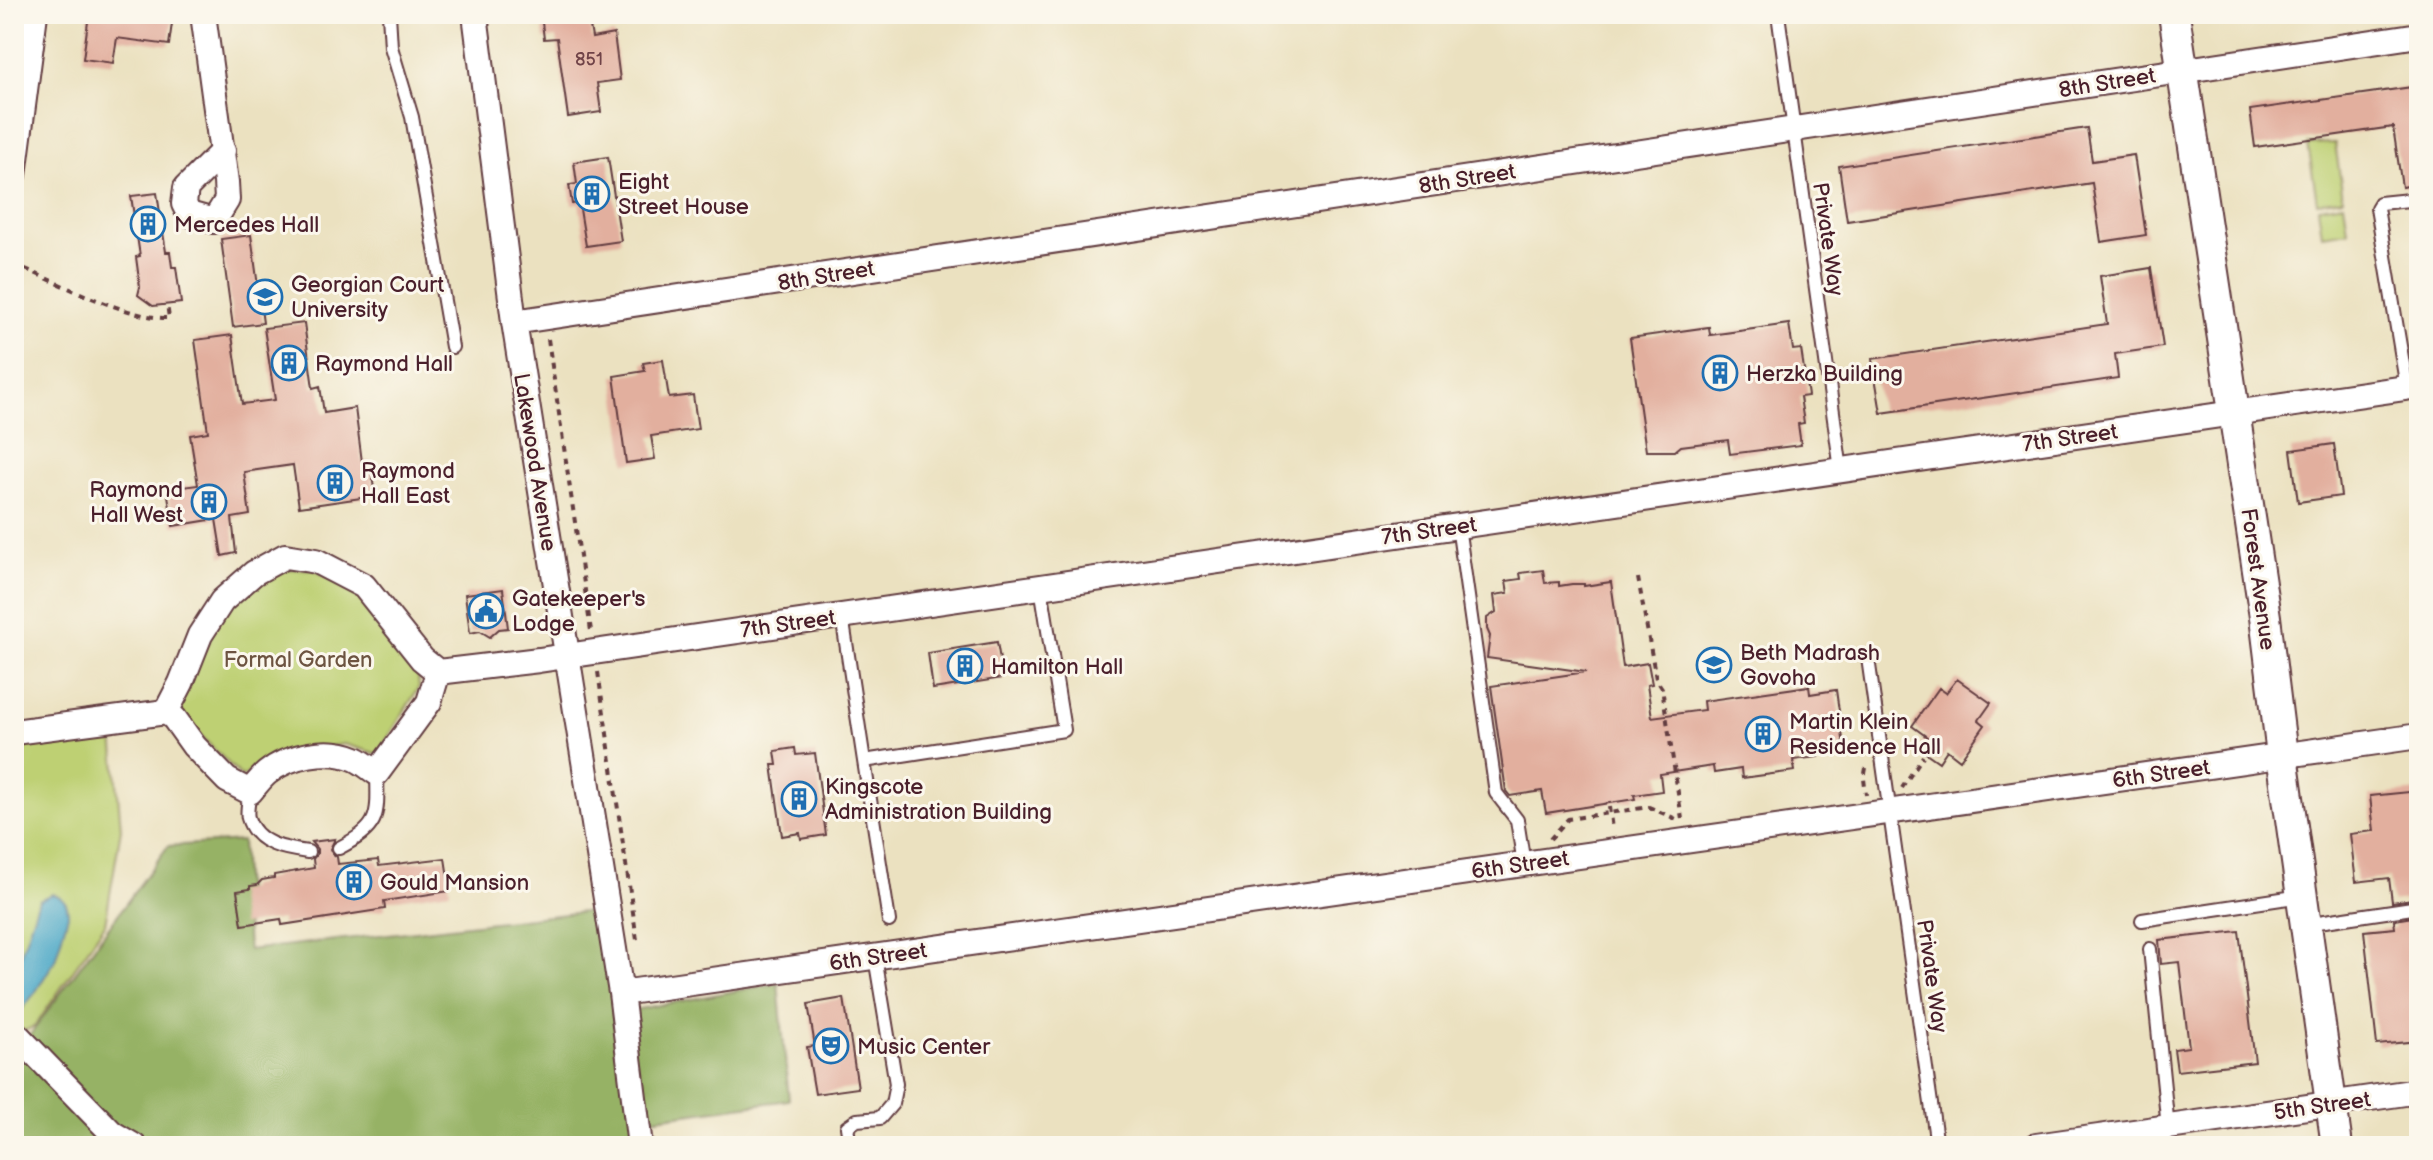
<svg xmlns="http://www.w3.org/2000/svg" width="2433" height="1160" font-family="'Balsamiq Sans',sans-serif">
	<style>
		.green { fill: #bed073; stroke: #84784f; stroke-width: 2 }
		.forest { fill: #96b265; stroke: #706848; stroke-width: 2 }
		.water { fill: #47a6c6; stroke: #486278; stroke-width: 2 }
		.building { fill: #e2af9e }
		.lines { fill: none; stroke-linecap: round; stroke-linejoin: round }
		.service-casing { stroke: #623c41; stroke-width: 16 }
		.minor-casing { stroke: #623c41; stroke-width: 28 }
		.tertiary-casing { stroke: #623c41; stroke-width: 34 }
		.path { stroke: #623c41; stroke-width: 4; stroke-dasharray: 6 6; stroke-linecap: butt }
		.service { stroke: #fff; stroke-width: 12 }
		.minor { stroke: #fff; stroke-width: 24 }
		.tertiary { stroke: #fff; stroke-width: 30 }
		.labels { text-anchor: middle; stroke-width: 6; stroke-linejoin: round; paint-order: stroke }
		.number-label { font-size: 18px; fill: #704348 }
		.street-label { font-size: 22px; fill: #4a1f2b; stroke: #fbf7ec }
		.poi-label { font-size: 22px; fill: #4a1f2b; stroke: #fbf7ec; text-anchor: start }
		.park-label { font-size: 22px; fill: #6d5441; stroke: #fbf7ec }
	</style>
	<rect width="100%" height="100%" fill="#fbf7ec"/>
	<filter id="ink" filterUnits="userSpaceOnUse"><feTurbulence type="fractalNoise" baseFrequency=".0125" numOctaves="2"/><feDisplacementMap in="SourceGraphic" scale="16" xChannelSelector="R" yChannelSelector="G"/><feConvolveMatrix kernelMatrix="1 2 1 2 8 2 1 2 1" color-interpolation-filters="sRGB"/></filter>
	<filter id="wash" filterUnits="userSpaceOnUse"><feTurbulence type="fractalNoise" baseFrequency=".006" numOctaves="4" result="noise"/><feDisplacementMap in="SourceGraphic" scale="32" xChannelSelector="R" yChannelSelector="G"/><feGaussianBlur stdDeviation="1.8" result="paint"/><feColorMatrix in="noise" values="0 0 0 0 0 0 0 0 0 0 0 0 0 0 0 0 0 1.4 0 .05"/><feComposite in="paint" operator="in"/></filter>
	<g filter="url(#wash)">
		<rect width="100%" height="100%" fill="#ebe1c0"/>
		<path class="green" d="M2335 143 2343 198 2317 202 2308 144Z
			M2344 203 2348 231 2322 235 2318 207Z
			M284 569H313L358 593 417 669 419 687 378 754 344 744 273 756 242 777 181 716 179 702 217 617 255 582Z
			M113 735 121 829 105 924 35 1026 14 1036V794L26 741Z"/>
		<path class="forest" d="M242 841 248 950 601 910 617 1013 778 983 789 1100 642 1120 640 1146H14V1057L168 846Z"/>
		<path class="water" d="M52 894C64 897 68 903 68 915L55 960 35 993 14 1019V964L20 956 39 900Z"/>
		<g id="blocks">
			<path class="building" d="M89 14H157L173 16 169 45 117 38 113 63 83 59Z
				M541 14H569L570 16 588 14 592 38 614 34 620 80 597 83 601 112 568 117 557 38 544 39Z
				M2419 86V184L2402 187 2393 127 2255 147 2250 110Z
				M2087 128 2092 161 2134 155 2146 235 2101 242 2092 183 1847 221 1839 166Z
				M608 157 621 241 586 246 579 203 572 204 569 185 577 184 574 162Z
				M157 193 166 252H170L172 267H176L181 303 153 306 138 295 140 287 136 257 140 256 131 196Z
				M251 235 263 323 233 327 221 239Z
				M2151 268 2163 347 2115 354 2118 378 1881 413 1872 359 2107 324 2100 276Z
				M304 323 313 388 320 386 324 413 355 408 362 462 370 461 375 496 299 507 293 465 244 472 250 515 232 518 236 553 222 556 216 519 173 526 167 489 198 485 190 435 208 432 195 340 232 335 242 404 275 400 264 328Z
				M1789 324 1793 350 1801 349 1808 396 1800 397 1804 423 1798 424 1801 445 1730 454 1728 440 1681 446 1675 451H1646L1630 338 1709 327 1710 335Z
				M663 360 669 398 693 395 698 429 651 436 655 459 626 463 614 376 645 371 643 363Z
				M2334 444 2341 496 2298 502 2291 450Z
				M1543 570 1545 583 1559 582V586L1572 584H1584V586L1611 582 1623 667 1648 663 1652 684 1647 685 1652 717 1704 710 1703 701 1809 686 1810 694 1836 690 1844 746 1817 749 1818 757 1793 760 1795 771 1742 778 1741 769 1714 773 1713 766 1660 774 1662 791 1634 795 1635 799 1546 813 1542 791 1510 796 1506 791 1491 686 1586 672 1487 658 1490 636 1487 629V618L1496 612 1494 595 1508 593 1506 581 1521 579 1520 573Z
				M503 589 508 628 499 629 490 637 480 631 470 633 465 594Z
				M997 642 1003 678 933 689 928 653Z
				M1957 679 1991 703 1979 720 1985 725 1960 760 1947 750 1939 762 1919 748 1927 737 1912 726 1939 688 1946 693Z
				M795 748 796 755 815 753 826 835 801 839 800 833 782 836 772 765H777L775 751Z
				M2419 791V898L2392 902 2389 878 2356 882 2350 834 2374 831 2370 796Z
				M335 839 330 849 332 853 337 857 338 864 378 860 379 866 445 858 450 891 384 901 385 909 282 925 281 919 242 925 237 891 250 889V886L257 885 262 880 274 878V875L314 868 313 859 317 854V849L311 842Z
				M2419 916V1041L2377 1045 2364 931 2395 928 2394 920Z
				M2239 931 2255 1062 2177 1071 2174 1049 2189 1047 2179 962 2161 964 2159 940Z
				M844 998 858 1088 815 1094 807 1047 815 1046 808 1004Z"/>
		</g>
	</g>
	<g filter="url(#ink)">
		<use href="#blocks" fill-opacity="0" stroke="#623c41" stroke-width="2"/>
		<g class="lines">
			<g class="service-casing">
				<path id="service" d="M389 14 391 47 412 117 452 347
					M1778 14 1841 470
					M2407 388 2377 208 2380 203 2419 199
					M1458 526 1496 793 1517 820 1524 864
					M842 616 864 761
					M1868 658 1937 1146
					M250 792C249 800 246 811 248 818 256 845 286 849 308 852
					M339 848C380 826 378 818 377 773
					M2142 920 2301 896
					M889 921 864 761 1064 730 1041 587
					M2305 924 2419 907
					M2150 949 2168 1128
					M850 1146 847 1127 857 1120 880 1118 892 1104 896 1084 875 957"/>
			</g>
			<g class="minor-casing">
				<path id="minor" d="M203 14 226 182 227 200 214 221 189 214 184 204 186 188 223 151
					M475 14 514 322 621 993 640 1146
					M14 175 35 14
					M514 322 2419 35
					M438 672 539 660 2419 386
					M14 732 166 712 174 718 194 746 227 780 250 792C255 786 261 778 267 773 289 755 329 747 356 759 364 763 371 769 377 773L429 702 438 672 422 659 364 586 316 561 285 556 254 573 222 601 200 635 181 683 166 712
					M621 993 2419 736
					M14 1032 112 1133 134 1146
					M2036 1146 2419 1091"/>
			</g>
			<g class="tertiary-casing">
				<path id="tertiary" d="M2174 14 2265 617 2282 755 2337 1146"/>
			</g>
			<path class="path" d="M14 264C52 280 131 320 169 318L167 304
				M548 339 591 631
				M1638 578 1656 679 1662 688 1682 819
				M598 672 637 940
				M1866 768 1864 779 1866 795
				M1902 788 1923 756
				M1609 807 1612 829
				M1550 839 1568 819 1649 807 1676 819"/>
			<use href="#service" class="service"/>
			<use href="#minor" class="minor"/>
			<use href="#tertiary" class="tertiary"/>
		</g>
	</g>
	<defs>
		<g id="building-ring" transform="scale(1.8)"><circle r="9.5" fill="#fbf7ec" stroke="#1f6fb2" stroke-width="1.5"/><path d="M-4-6H4V6H1V3H-1V6H-4ZM-2.5-4.3h1.7v1.8h-1.7ZM.8-4.3h1.7v1.8H.8ZM-2.5-1h1.7V.8h-1.7ZM.8-1h1.7V.8H.8Z" fill="#1f6fb2"/></g>
		<g id="university-ring" transform="scale(1.8)"><circle r="9.5" fill="#fbf7ec" stroke="#1f6fb2" stroke-width="1.5"/><path d="M0-5L7-2L0 1L-7-2ZM-4 1L0 2.5L4 1V4Q0 6-4 4Z" fill="#1f6fb2"/></g>
		<g id="civic-ring" transform="scale(1.8)"><circle r="9.5" fill="#fbf7ec" stroke="#1f6fb2" stroke-width="1.5"/><path d="M-.6-6.5H3V-4.5H.6V-3L4-1V1h2V6H-6V1h2V-1L-.6-3ZM-1.2 2.5V6h2.4V2.5Z" fill="#1f6fb2"/></g>
		<g id="theatre-ring" transform="scale(1.8)"><circle r="9.5" fill="#fbf7ec" stroke="#1f6fb2" stroke-width="1.5"/><path d="M-5-5.5Q0-4 5-5.5V0Q5 5 0 6Q-5 5-5 0ZM-3.3-2.5H-1v1.5H-3.3ZM1-2.5H3.3v1.5H1ZM-2.8 1Q0 5.5 2.8 1Z" fill="#1f6fb2"/></g>
	</defs>
	<g fill-rule="evenodd">
		<use href="#building-ring" x="592" y="194"/>
		<use href="#building-ring" x="148" y="224"/>
		<use href="#university-ring" x="265" y="297"/>
		<use href="#building-ring" x="289" y="363"/>
		<use href="#building-ring" x="1720" y="373"/>
		<use href="#building-ring" x="335" y="483"/>
		<use href="#building-ring" x="209" y="502"/>
		<use href="#civic-ring" x="486" y="611"/>
		<use href="#university-ring" x="1714" y="665"/>
		<use href="#building-ring" x="965" y="666"/>
		<use href="#building-ring" x="1763" y="734"/>
		<use href="#building-ring" x="799" y="799"/>
		<use href="#building-ring" x="354" y="882"/>
		<use href="#theatre-ring" x="831" y="1046"/>
	</g>
	<g class="labels">
		<g class="number-label">
			<text x="589" y="65">851</text>
		</g>
		<g class="street-label">
			<text transform="translate(2107 82) rotate(-9)" y="8">8th Street</text>
			<text transform="translate(1467 178) rotate(-9)" y="8">8th Street</text>
			<text transform="translate(1829 239) rotate(82)" y="8">Private Way</text>
			<text transform="translate(826 275) rotate(-9)" y="8">8th Street</text>
			<text transform="translate(2070 437) rotate(-8)" y="8">7th Street</text>
			<text transform="translate(536 462) rotate(81)" y="8">Lakewood Avenue</text>
			<text transform="translate(1429 530) rotate(-8)" y="8">7th Street</text>
			<text transform="translate(2259 579) rotate(82)" y="8">Forest Avenue</text>
			<text transform="translate(788 623) rotate(-8)" y="8">7th Street</text>
			<text transform="translate(2161 773) rotate(-8)" y="8">6th Street</text>
			<text transform="translate(1520 864) rotate(-8)" y="8">6th Street</text>
			<text transform="translate(878 956) rotate(-8)" y="8">6th Street</text>
			<text transform="translate(1933 976) rotate(82)" y="8">Private Way</text>
			<text transform="translate(2322 1105) rotate(-8)" y="8">5th Street</text>
		</g>
		<g class="poi-label">
			<text x="618" y="189">Eight<tspan x="618" dy="25">Street House</tspan></text>
			<text x="174" y="232">Mercedes Hall</text>
			<text x="291" y="292">Georgian Court<tspan x="291" dy="25">University</tspan></text>
			<text x="315" y="371">Raymond Hall</text>
			<text x="1746" y="381">Herzka Building</text>
			<text x="361" y="478">Raymond<tspan x="361" dy="25">Hall East</tspan></text>
			<text x="183" y="497" text-anchor="end">Raymond<tspan x="183" dy="25">Hall West</tspan></text>
			<text x="512" y="606">Gatekeeper's<tspan x="512" dy="25">Lodge</tspan></text>
			<text x="1740" y="660">Beth Madrash<tspan x="1740" dy="25">Govoha</tspan></text>
			<text x="991" y="674">Hamilton Hall</text>
			<text x="1789" y="729">Martin Klein<tspan x="1789" dy="25">Residence Hall</tspan></text>
			<text x="825" y="794">Kingscote<tspan x="825" dy="25">Administration Building</tspan></text>
			<text x="380" y="890">Gould Mansion</text>
			<text x="857" y="1054">Music Center</text>
		</g>
		<g class="park-label">
			<text x="298" y="667">Formal Garden</text>
		</g>
	</g>
	<rect width="2433" height="1160" fill="none" stroke="#fbf7ec" stroke-width="48"/>
</svg>
